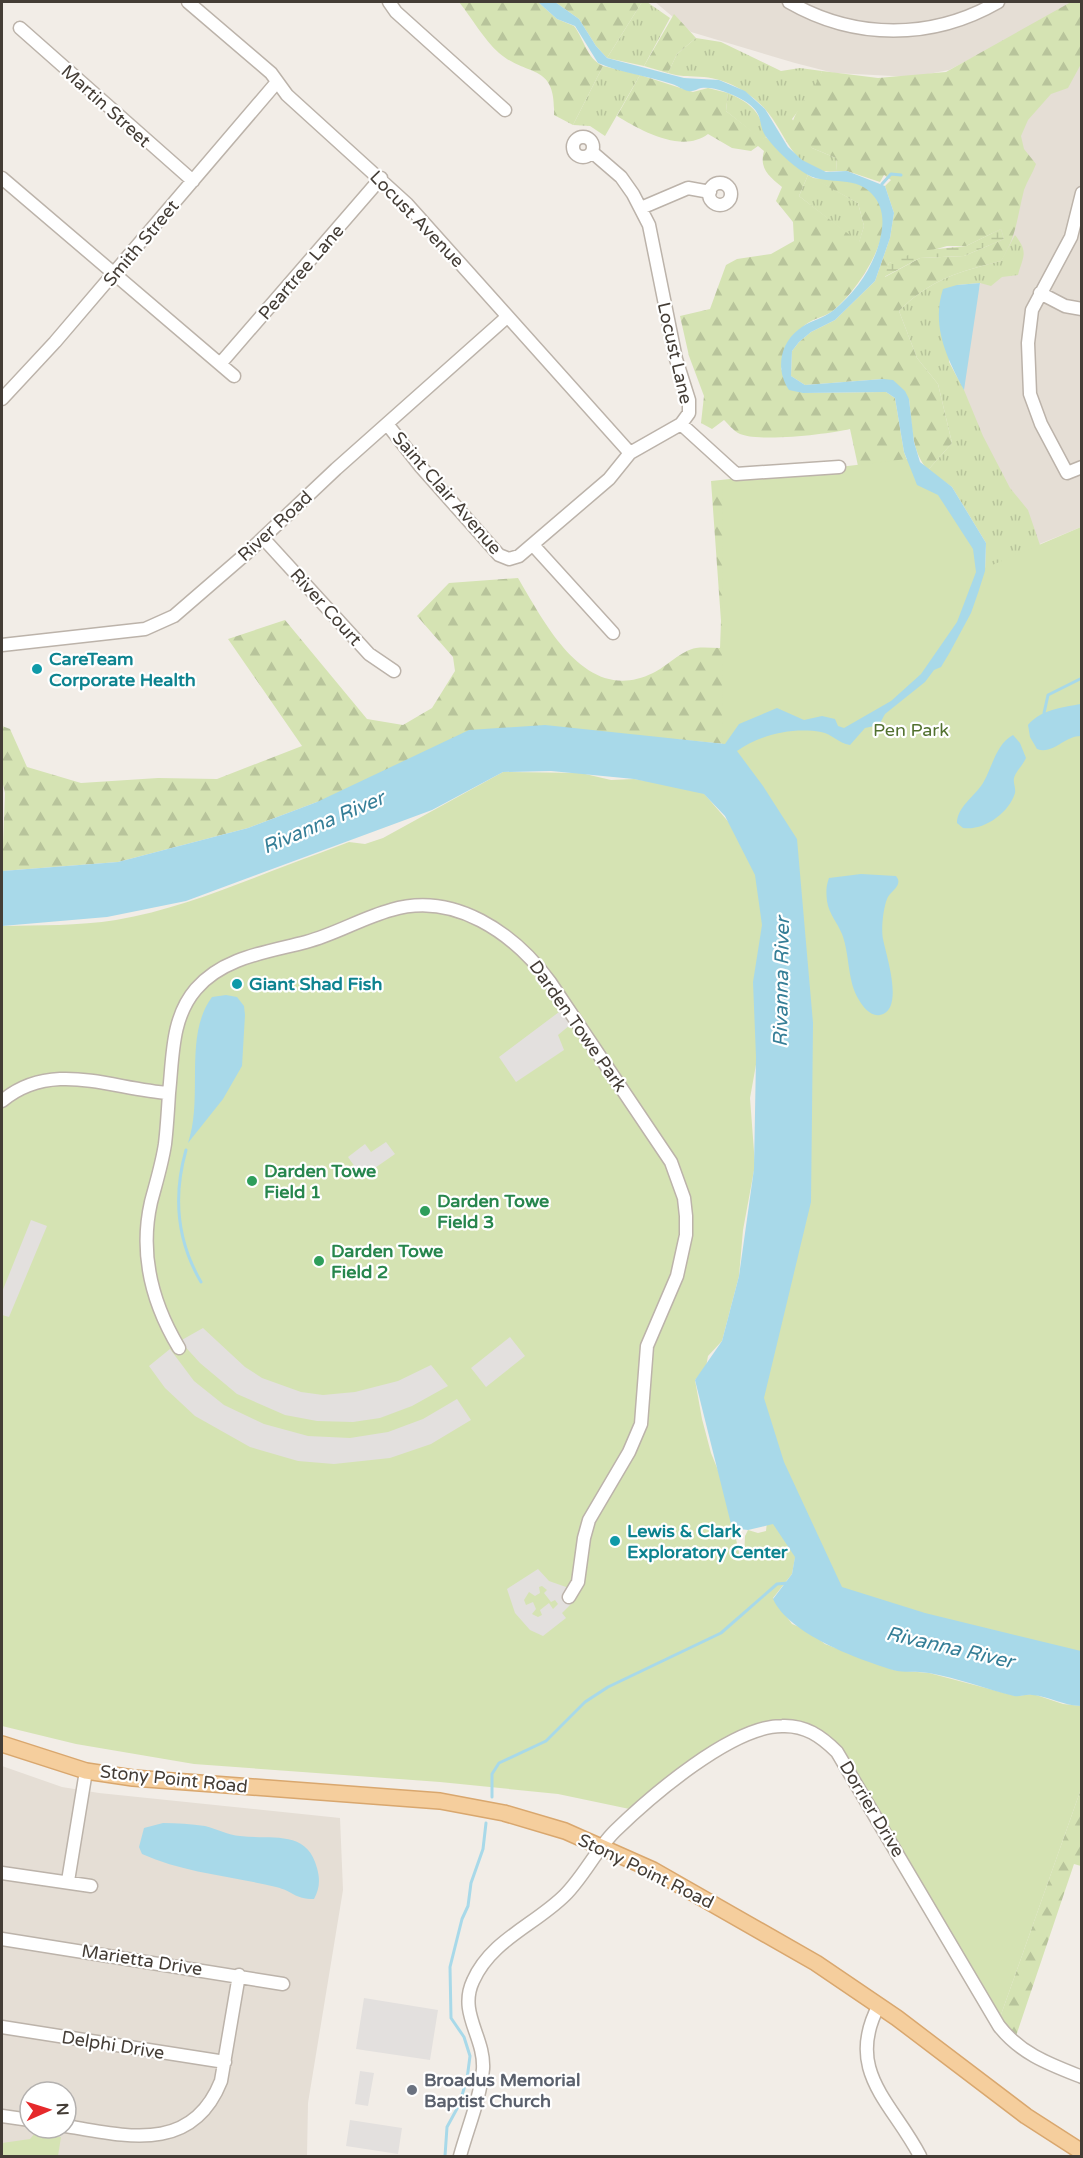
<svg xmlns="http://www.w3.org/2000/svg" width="1083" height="2158" font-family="'Varela Round',sans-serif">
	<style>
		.residential { fill: #e5ded5; fill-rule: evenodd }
		.grass { fill: url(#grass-tufts) }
		.forest { fill: url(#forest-firs); fill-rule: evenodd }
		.wetland { fill: url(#wetland-marsh) }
		.park { fill: #d5e3b3 }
		.parking { fill: #e3e0de; fill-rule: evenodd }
		.water { fill: #a8d9e9 }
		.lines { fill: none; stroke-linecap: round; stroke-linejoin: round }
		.stream { stroke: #a8d9e9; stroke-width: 3 }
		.minor-casing { stroke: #bcb3aa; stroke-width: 15 }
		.major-casing { stroke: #d9a76e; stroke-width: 18 }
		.minor { stroke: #fff; stroke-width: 12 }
		.major { stroke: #f5ce9d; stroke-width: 15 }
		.culture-dot { fill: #0f9aa8; stroke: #fff; stroke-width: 2 }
		.leisure-dot { fill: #2e9e5b; stroke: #fff; stroke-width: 2 }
		.worship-dot { fill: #6b7280; stroke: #fff; stroke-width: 2 }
		.labels { text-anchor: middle; stroke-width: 4.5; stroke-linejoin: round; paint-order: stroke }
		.street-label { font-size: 18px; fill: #443d36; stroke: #fff }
		.culture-label { font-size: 18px; font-weight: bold; fill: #0d838f; stroke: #fff; text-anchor: start }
		.park-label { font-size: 18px; fill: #52712f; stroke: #fff }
		.leisure-label { font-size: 18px; font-weight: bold; fill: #27864d; stroke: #fff; text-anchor: start }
		.worship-label { font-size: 18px; font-weight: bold; fill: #5b616d; stroke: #fff; text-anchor: start }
		.water-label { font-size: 20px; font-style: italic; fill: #357e97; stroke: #fff }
	</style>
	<defs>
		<pattern id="grass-tufts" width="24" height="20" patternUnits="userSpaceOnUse" patternTransform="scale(1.5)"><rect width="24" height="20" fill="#d5e3b3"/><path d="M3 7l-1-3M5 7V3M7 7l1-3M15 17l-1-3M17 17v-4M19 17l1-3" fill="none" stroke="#b8c49b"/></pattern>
		<pattern id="forest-firs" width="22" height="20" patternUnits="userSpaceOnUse" patternTransform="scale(1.5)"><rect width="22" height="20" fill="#d5e3b3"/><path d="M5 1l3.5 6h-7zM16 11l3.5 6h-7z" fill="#b8c49b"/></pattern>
		<pattern id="wetland-marsh" width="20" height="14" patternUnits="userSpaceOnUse" patternTransform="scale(1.5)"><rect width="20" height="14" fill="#d5e3b3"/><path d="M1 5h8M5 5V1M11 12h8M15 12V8" fill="none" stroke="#b8c49b"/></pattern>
	</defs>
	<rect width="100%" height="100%" fill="#f2ede7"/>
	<path class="residential" d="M655 2H1078L949 70 913 77 834 73 795 63 691 32Z
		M1081 49V527L1030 548 956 385 1018 125Z
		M2 1766 62 1787 99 1793 340 1818 343 1890 308 2103 307 2156H2ZM30 2092H66V2128H30Z"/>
	<path class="grass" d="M642 2H647L670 18 644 66 607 58Z
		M696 38 721 42 781 71 800 68 822 71 818 85 792 119 812 148 836 158 837 171C793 176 787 133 765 109 750 92 726 79 704 77 690 76 681 77 668 73L677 54Z
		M603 66 640 75 605 136 590 126 573 125Z
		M728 93C752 104 760 111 766 137L762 140 726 111Z
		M808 175 858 203 864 226 859 243 799 196Z
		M1015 235C1029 253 1023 256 1018 275L1002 277 991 286 980 283 957 285 949 362 964 390 983 436 1010 488 1028 510 1041 548 985 571 986 543 952 487 928 470 952 443 938 384 917 358 899 311C931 279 958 272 1001 261Z"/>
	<path class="forest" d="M459 2H538L557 19 574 26C584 39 587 59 603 66L573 125 554 115C556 62 528 78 499 53 484 40 472 18 459 2Z
		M555 2H642L607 58 596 46 579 19Z
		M1071 2H1081V64L1068 88 1051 94 1028 120 1021 136 1024 149 1036 164C1033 173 1027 181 1024 190 1017 217 1017 236 1001 261 958 272 931 279 899 311L917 358 938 384 952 443 928 470C911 452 912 423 909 399L883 379 805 385 791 376 792 351 799 342 811 332 835 320 875 281 890 238 894 213 885 186 891 180 884 175 880 182 847 171H837L836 158 812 148 791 129C794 107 815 92 822 71L878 78 946 72ZM1001 229 1004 239 964 256 920 258 885 277 889 263 947 246H966Z
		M674 14 696 38 677 54 668 73 644 66Z
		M640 75 693 92 708 88 728 93 726 111 762 139 766 137 808 175 799 196 859 242 864 226 858 203 812 178C828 180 848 178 862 185 913 212 861 287 834 310 826 317 813 318 805 325 797 332 787 358 781 369L803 393 886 392 895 398 904 452 916 485 973 549 976 572 966 602 725 744 674 739 317 802 248 828 118 862 2 871 5 793 2 780V726L10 729 27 767 81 783 158 778 217 779 302 746 228 639 285 620 367 719 403 725 432 708 455 671 453 657 417 616 449 583 518 578C546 625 586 706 653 673 666 667 682 650 696 648 704 647 712 648 720 648L721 621 711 481 858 466 850 429C830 434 755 443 738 433 733 430 728 424 724 420L712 429 701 423 704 396 689 356 680 316 710 309 726 265 737 259 771 254 794 241 793 222 776 201 782 187C769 176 759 169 764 151L758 146 751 151 732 148 708 134C682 154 640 130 617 116Z
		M1081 1789V1866L1074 1864 1016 2036 997 2026Z"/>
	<path class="wetland" d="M1001 229 1004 239 964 256 920 258 884 277 889 263 918 251 966 246Z"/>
	<path class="park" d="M915 458 982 548 976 572 1081 527V1658L873 1615 795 1558 792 1574 773 1598 792 1624 807 1630 825 1644 894 1670 929 1673 1016 1696 1033 1694 1063 1704 1081 1706V1789L997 2026 915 1884 821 1738 779 1729 739 1739 639 1811 558 1794 440 1782 194 1764 76 1744 2 1726V926C40 925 78 926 116 920 186 908 253 877 320 853L349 842 365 844 383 838 503 772 581 773 611 780 634 779 701 790 732 826 766 887 759 1048 750 1098 755 1165 743 1230 739 1276 722 1341 708 1356 706 1367 695 1380 702 1419 711 1453 724 1485 740 1557 744 1558 745 1536 748 1530 758 1533 766 1531 767 1522 773 1524 745 1433 789 850 722 763 723 481Z
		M35 2133 61 2137 58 2156H2V2143L30 2139Z"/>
	<path class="parking" d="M567 1006 576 1020 558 1035 564 1050 516 1082 499 1057Z
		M386 1142 395 1154 362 1177 348 1157 365 1144 371 1152Z
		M31 1220 47 1226 9 1317 2 1315V1292Z
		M203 1328 245 1367 262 1378 301 1392 323 1395 355 1392 398 1381 431 1365 448 1386 412 1406 380 1418 353 1422 317 1421 285 1415 237 1394 200 1363 180 1341Z
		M510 1337 525 1356 486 1387 471 1368Z
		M170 1349 194 1381 224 1405 264 1424 308 1436 350 1438 388 1432 423 1419 457 1399 471 1420 431 1444 390 1458 334 1464 298 1461 250 1447 195 1416 165 1388 149 1366Z
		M538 1569 549 1581 566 1587 572 1603 562 1613 566 1618 543 1636 530 1630 515 1613 507 1589ZM542 1586 547 1590 544 1593 551 1602 555 1600 558 1604 553 1609 549 1603 540 1610 542 1615 538 1617 532 1614 536 1609 533 1602 526 1605 524 1600 529 1592 535 1596 540 1593 539 1587Z
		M364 1998 438 2010 430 2060 356 2049Z
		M360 2071 374 2073 368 2106 355 2104Z
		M350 2120 402 2128 398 2154 346 2146Z"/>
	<path class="water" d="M538 2H555L579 19 596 46 607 58 684 78 719 80 745 91 765 109 788 147 802 160 826 172 847 171 885 186 894 213 890 238 875 281 835 320 811 332 799 342 792 351 791 376 805 385 883 379 893 380 905 391 909 399 914 442 920 462 952 487 986 543 985 571 978 593 971 613 950 652 941 667 934 670 925 682 885 714 879 725 865 728 850 745C838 743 832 734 821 732 792 727 759 735 737 751L763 786 797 839 813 1023 811 1202 764 1398 784 1462 842 1587 925 1613 1081 1651V1706C1064 1706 1049 1696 1032 1695 1026 1694 1020 1697 1014 1696 986 1689 958 1678 929 1673 917 1671 904 1673 893 1670 857 1659 789 1634 773 1599L792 1574 795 1557 773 1524 748 1530 732 1528 695 1380 722 1341 739 1276 754 1169 756 1057 753 982 762 925 755 875 725 816 704 794 634 779 551 771 503 772 432 810 186 901 107 917 2 926V871L118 862 248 828 317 802 469 730 545 725 725 744 739 724 777 708 804 720 822 716 835 719 838 726 844 728 891 701 921 674 957 622 976 572 973 549 938 495 917 485 904 452 895 398 886 392 803 393 789 390C776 371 779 345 798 330 808 321 823 319 834 310 857 291 875 265 881 235 884 220 883 205 871 193 853 174 824 187 803 172 791 164 776 150 767 138 756 124 767 113 741 99 730 93 713 86 701 88 697 89 694 92 688 91 683 90 678 86 672 84 648 76 622 73 598 63L575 26 557 19Z
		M980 283 964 390C947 358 931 326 943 289L957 285Z
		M1081 704V736C1064 736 1053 755 1037 749L1030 737 1028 725C1040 710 1063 707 1081 704Z
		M1013 735 1020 743 1026 758C1023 765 1016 771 1014 778 1013 783 1016 788 1015 793 1009 813 984 831 963 828L957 823C957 807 975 796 983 783 992 768 996 744 1013 735Z
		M861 874 896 876C898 879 899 880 898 884 896 890 889 893 887 899 883 909 881 930 883 939 886 955 905 1010 880 1015 871 1017 863 1007 859 1000 847 981 850 955 842 934 837 922 829 914 827 901 826 892 826 886 829 878Z
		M226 995 237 997 244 1006 245 1015 242 1066 223 1099 188 1143C204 1097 183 1036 212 997Z
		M163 1823C177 1823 191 1824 205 1826 217 1829 228 1835 240 1836 272 1840 307 1829 317 1868 320 1879 320 1888 314 1899 294 1899 293 1891 276 1887 231 1876 184 1873 142 1854L139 1847 144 1828Z"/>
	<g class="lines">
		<path class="stream" d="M882 184 891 174 901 175
			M1044 713 1048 695 1082 678
			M186 1150C173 1196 177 1241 201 1282
			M492 1797V1774L499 1763 546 1741 585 1702 608 1687 721 1633 777 1584 788 1583
			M445 2156 447 2127 459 2105 467 2079 470 2056 464 2037 451 2018 450 1967 462 1919 468 1906 471 1883 483 1849 486 1823"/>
		<g class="minor-casing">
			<path id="minor" d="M188 2 271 73 287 95 407 204 630 453
				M389 2 396 12 505 110
				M789 2C855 40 932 40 998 2
				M20 28 193 181
				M573 147a10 10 0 1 1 20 0a10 10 0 1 1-20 0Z
				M2 178 234 376
				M709 194a11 11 0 1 1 22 0a11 11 0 1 1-22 0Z
				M1082 193 1071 237 1032 310 1028 343 1030 394 1041 424 1067 473 1082 467
				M641 208 688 188 710 192
				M1040 293 1065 306 1082 309
				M220 364 381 178
				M2 399 55 342 277 82
				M387 424 421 467 499 555 509 559 519 556 609 479 630 453 681 424 689 413V400L676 359 649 225 633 194 621 177 592 152
				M681 424 736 474 839 467
				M263 538 369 654 394 671
				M533 545 613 633
				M2 645 145 629 174 616 248 552 336 469 507 317
				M169 1093C168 1110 167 1127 165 1144 162 1164 156 1183 151 1202 139 1255 152 1303 179 1348
				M2 1101C52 1059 111 1089 169 1093 173 1057 171 1018 196 989 223 957 268 952 306 942 336 934 362 918 391 910 454 891 514 933 550 982L671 1162 684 1198 686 1216V1235L677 1276 647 1346 641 1424 629 1452 589 1520 584 1538 578 1582 569 1597
				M2 1873 91 1886
				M68 1881 86 1771
				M2 1939 283 1984
				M879 2005C844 2071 892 2102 920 2156
				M2 2027 225 2062
				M2 2116 30 2120
				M66 2126C126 2136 192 2154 221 2081L239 1975
				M460 2156C468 2127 480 2099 483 2069 485 2037 458 2013 473 1981 491 1940 535 1925 565 1895 584 1876 596 1850 615 1831 651 1796 732 1726 782 1726 805 1725 821 1736 837 1752L999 2026C1021 2054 1049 2064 1082 2077"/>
		</g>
		<g class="major-casing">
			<path id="major" d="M2 1744 86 1771 133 1778 440 1801 504 1813 565 1831 653 1870 816 1963 897 2018 1026 2116 1082 2152"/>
		</g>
		<use href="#minor" class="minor"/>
		<use href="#major" class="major"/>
	</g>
	<g class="culture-dot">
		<circle cx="37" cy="669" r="6"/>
		<circle cx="237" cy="984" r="6"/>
		<circle cx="615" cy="1541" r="6"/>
	</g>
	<g class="leisure-dot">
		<circle cx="252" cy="1181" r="6"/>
		<circle cx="425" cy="1211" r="6"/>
		<circle cx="319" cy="1261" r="6"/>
	</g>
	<circle class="worship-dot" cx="412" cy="2090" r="6"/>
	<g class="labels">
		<g class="street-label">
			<text transform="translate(106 106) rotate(42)" y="6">Martin Street</text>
			<text transform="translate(417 219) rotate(46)" y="6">Locust Avenue</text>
			<text transform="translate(141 243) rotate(-50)" y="6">Smith Street</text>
			<text transform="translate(301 272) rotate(-49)" y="6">Peartree Lane</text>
			<text transform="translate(675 353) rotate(77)" y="6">Locust Lane</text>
			<text transform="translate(447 493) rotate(49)" y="6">Saint Clair Avenue</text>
			<text transform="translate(275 526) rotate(-43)" y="6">River Road</text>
			<text transform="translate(326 607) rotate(48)" y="6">River Court</text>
			<text transform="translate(578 1026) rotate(55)" y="6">Darden Towe Park</text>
			<text transform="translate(174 1779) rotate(6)" y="6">Stony Point Road</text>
			<text transform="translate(872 1809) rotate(59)" y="6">Dorrier Drive</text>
			<text transform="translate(646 1871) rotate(26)" y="6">Stony Point Road</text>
			<text transform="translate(142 1960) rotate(9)" y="6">Marietta Drive</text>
			<text transform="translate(113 2045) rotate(9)" y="6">Delphi Drive</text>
		</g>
		<g class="culture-label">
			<text x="49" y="665">CareTeam<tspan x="49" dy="21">Corporate Health</tspan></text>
			<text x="249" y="990">Giant Shad Fish</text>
			<text x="627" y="1537">Lewis &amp; Clark<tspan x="627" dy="21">Exploratory Center</tspan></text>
		</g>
		<g class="park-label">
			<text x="911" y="736">Pen Park</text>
		</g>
		<g class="leisure-label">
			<text x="264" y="1177">Darden Towe<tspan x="264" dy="21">Field 1</tspan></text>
			<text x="437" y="1207">Darden Towe<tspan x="437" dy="21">Field 3</tspan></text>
			<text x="331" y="1257">Darden Towe<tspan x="331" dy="21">Field 2</tspan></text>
		</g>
		<g class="worship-label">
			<text x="424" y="2086">Broadus Memorial<tspan x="424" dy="21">Baptist Church</tspan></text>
		</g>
		<g class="water-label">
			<text transform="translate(323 822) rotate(-23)" y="7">Rivanna River</text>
			<text transform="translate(781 982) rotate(-89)" y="7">Rivanna River</text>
			<text transform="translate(950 1647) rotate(13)" y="7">Rivanna River</text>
		</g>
	</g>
	<rect width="1083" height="2158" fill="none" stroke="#443d36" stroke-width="6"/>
	<g transform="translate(48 2110) rotate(87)"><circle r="28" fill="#ffffff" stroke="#b4b1af" stroke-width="1.5"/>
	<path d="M0-4.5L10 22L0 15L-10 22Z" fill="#e6292b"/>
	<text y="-9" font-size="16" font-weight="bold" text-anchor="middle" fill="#443d36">N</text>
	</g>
</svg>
